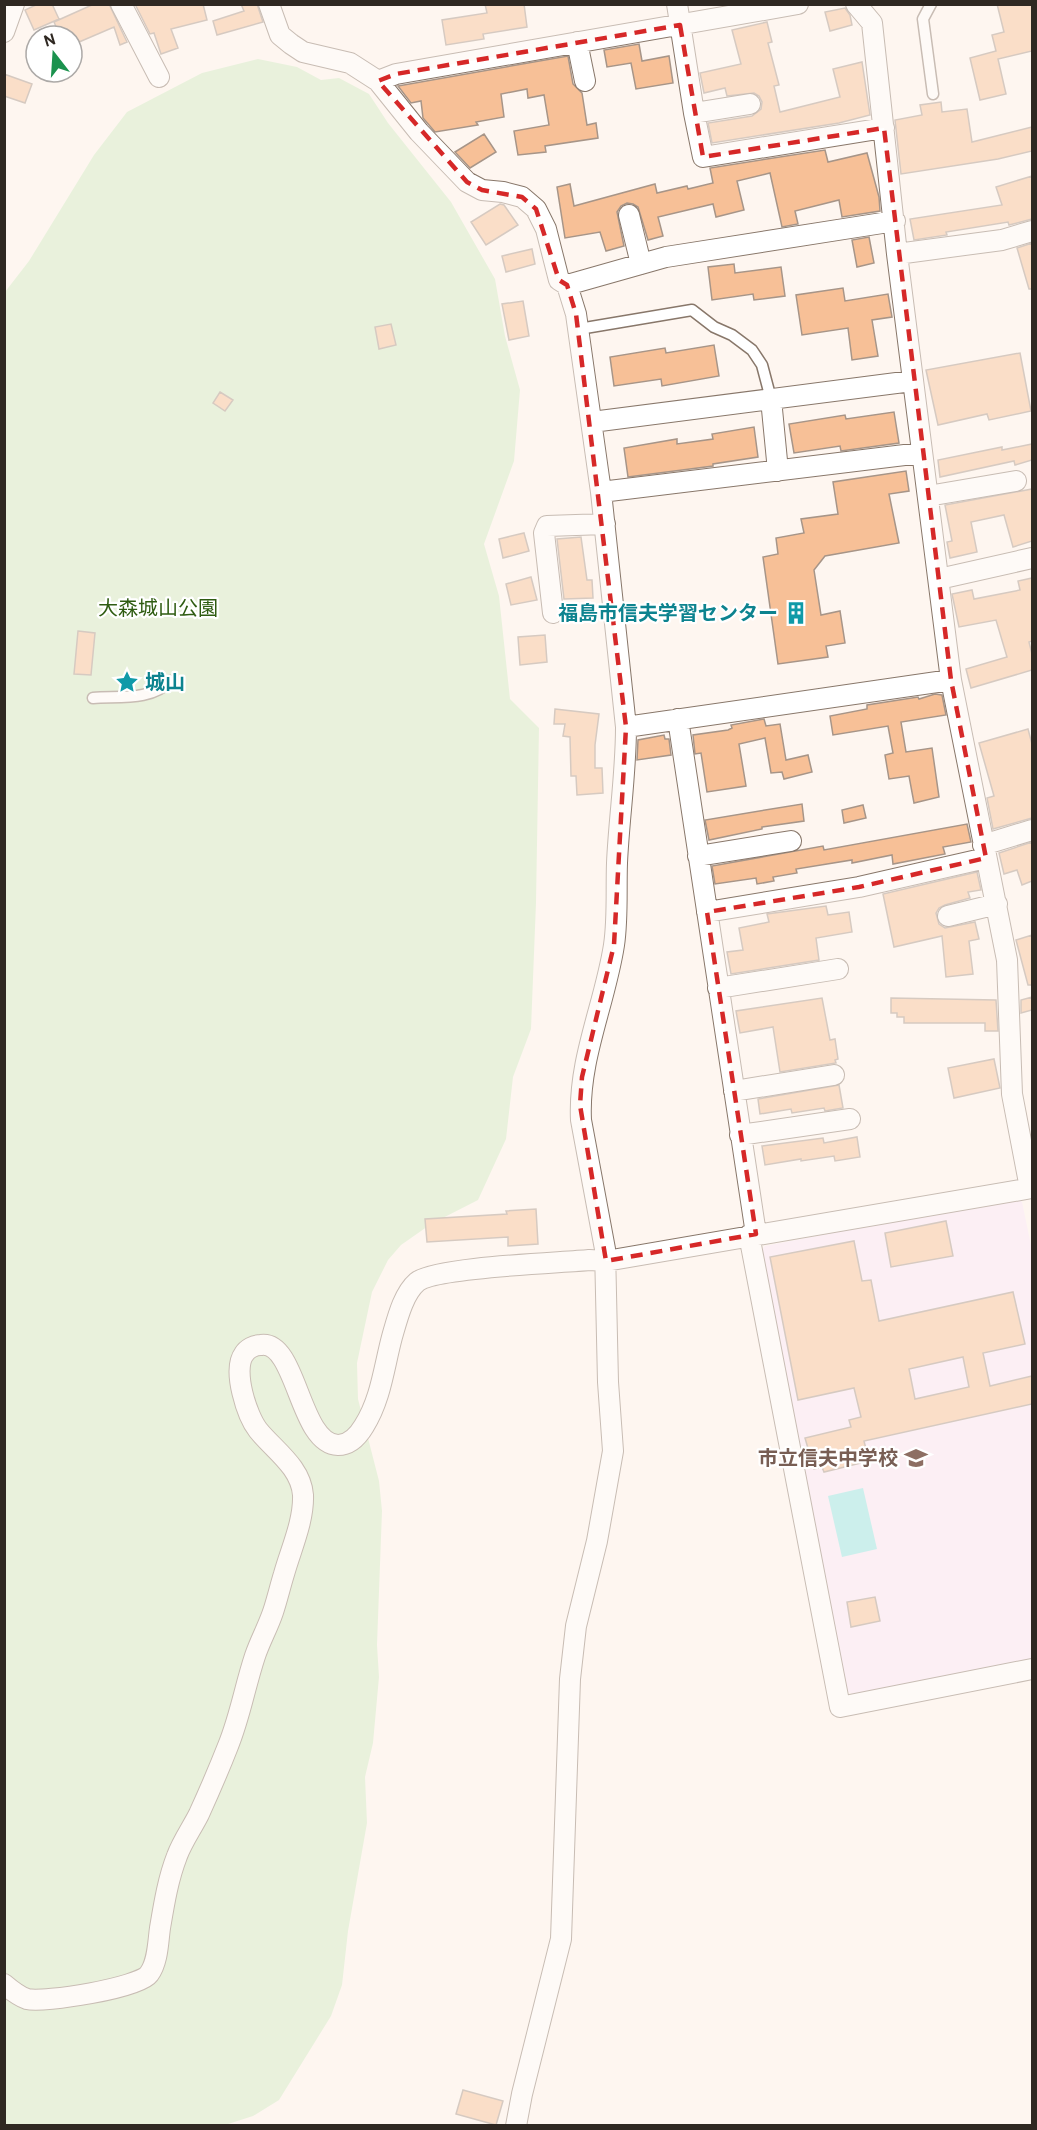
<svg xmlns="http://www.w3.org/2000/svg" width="1037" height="2130" font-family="Overpass,'Noto Sans JP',sans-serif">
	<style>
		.education { fill: #fae7f8 }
		.green { fill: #d1ecc4 }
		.water { fill: #90e7e7 }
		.building { fill: #f7c097; stroke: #a79588; stroke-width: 1.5; fill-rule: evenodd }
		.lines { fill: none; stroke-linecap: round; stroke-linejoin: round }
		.service-casing { stroke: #88776a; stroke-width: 13 }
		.minor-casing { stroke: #88776a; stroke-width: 22 }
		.service { stroke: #fff; stroke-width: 10 }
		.minor { stroke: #fff; stroke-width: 20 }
		.marked { fill: none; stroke: #d62828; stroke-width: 4.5; stroke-dasharray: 12 8; stroke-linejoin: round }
		.labels { text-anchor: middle; stroke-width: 4.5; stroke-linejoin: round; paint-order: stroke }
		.park-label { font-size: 20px; fill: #2f5c12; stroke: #fff }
		.culture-label { font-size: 20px; font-weight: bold; fill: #0d838f; stroke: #fff; text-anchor: end }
		.education-label { font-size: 20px; font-weight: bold; fill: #785e54; stroke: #fff; text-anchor: end }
	</style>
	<rect width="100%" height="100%" fill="#fef6f0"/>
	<path class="education" d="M1017 1197 1022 1202 1032 1250V1662L859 1697 846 1691 758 1254 765 1246Z"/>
	<path class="green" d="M258 59 297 67 321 80 339 78 369 94 388 123 451 202 495 279 505 336 520 390 514 461 484 544 499 596 510 699 539 728 536 903 531 1029 513 1077 506 1139 478 1200 431 1224 401 1245 388 1260 372 1292 357 1363 358 1399 379 1481 382 1511 377 1645 379 1677 373 1743 365 1777 367 1823 348 1931 342 1985 331 2016 279 2100 253 2116 222 2126 5 2125V292L29 261 94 155 127 112 202 73Z"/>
	<path class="water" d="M863 1488 877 1549 842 1557 828 1496Z"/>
	<path class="building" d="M38 4H52L59 19 34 30 25 10Z
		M94 4H109L127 42 120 45 114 27 72 45V36H60L54 22Z
		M135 4H203L207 20 171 29 178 48 161 54 154 33 150 34Z
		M241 4H257L263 22 217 35 213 21 244 11Z
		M485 4H524L527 27 483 34 484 39 446 45 442 20 487 13Z
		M997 4H1032V51L998 59 1006 94 980 100 970 58 996 51 992 35 1004 32Z
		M845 8 850 15 852 25 830 31 825 12Z
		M767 22 772 42 768 43 779 85 774 86 780 112 840 97 833 69 862 62 870 115 839 123 712 143 708 123 752 116 761 109 762 102 759 96 754 93 727 96 725 88 704 93 700 73 741 64 732 30Z
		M639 44 642 61 669 56 673 83 636 89 631 63 607 67 604 50Z
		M568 56 573 84 582 93 587 125 596 123 598 138 545 146 546 152 518 155 514 131 549 125 544 95 528 98 527 89 501 94 504 117 476 122 478 125 435 132 423 118 421 101 411 103 398 86Z
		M4 74 32 84 25 103 4 96Z
		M941 102 942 112 967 109 972 142 1032 127V151L998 159 901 174 895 120 922 115 920 105Z
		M484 134 496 152 470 168 455 152Z
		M825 150 828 162 867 153 879 197 880 211 842 217 839 200 795 211 798 224 782 227 770 173 737 181 744 210 716 217 713 204 658 217 663 236 648 240 638 207 633 204 627 203 621 206 617 212 624 246 606 251 600 232 565 238 557 187 570 184 574 206 655 184 657 193 687 186 688 189 713 183 710 168Z
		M1032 176V219L1009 225 1008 222 946 232 947 235 914 240 910 219 1002 205 996 187Z
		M500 204 504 205 518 225 486 245 471 222Z
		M869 237 874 263 857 267 852 240Z
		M1032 243V289H1029L1017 248Z
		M532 249 535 264 506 272 502 256Z
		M734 264 735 273 781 267 785 296 754 300 753 294 712 300 708 267Z
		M843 288 845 301 888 294 892 317 872 320 878 356 852 360 848 328 802 335 796 295Z
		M523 301 529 336 509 340 502 304Z
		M391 324 396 345 379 349 375 327Z
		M714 345 719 376 662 386 661 379 614 386 610 357 665 348 666 353Z
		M1020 353 1031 411 989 420 987 414 938 425 926 370Z
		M220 392 233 400 225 411 213 403Z
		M894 412 899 443 841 451 840 446 794 453 789 424 845 415 846 419Z
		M754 427 758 457 713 464V466L628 477 624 448 677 439V444L713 439 712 434Z
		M1032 444V460L1015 465 1014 461 940 477 938 460 1002 447V450Z
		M906 471 909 491 889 494 899 543 825 556 814 570 821 615 840 611 845 643 826 646 828 657 778 664 763 557 778 554 776 538 804 533 801 519 838 514 833 482Z
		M1032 489V541L1013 547 1004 515 971 522 977 552 950 558 947 542 952 541 945 505Z
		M524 533 529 551 503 558 499 539Z
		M581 537 587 580H592L593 598 564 599 557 539Z
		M531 577 537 600 511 605 506 584Z
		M1032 578V641L1029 642 1032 654V670L971 688 966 669 1007 657 996 620 959 627 952 594 972 590 974 599 1020 590 1018 581Z
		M78 631 95 633 91 675 74 674Z
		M545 635 547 662 520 665 518 637Z
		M935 694 942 695 946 715 901 722 906 752 932 748 939 797 914 803 909 776 889 779 885 755 893 753 888 726 833 735 830 716 867 709V705L918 697 919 699Z
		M555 709 599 714 595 745V768H602L603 793 577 795 576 776H571L570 737 563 736 565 724H554Z
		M764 719 766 726 780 724 786 760 808 755 812 772 784 779 782 772 771 773 765 738 739 744 746 786 707 792 701 753 695 754 693 735 728 730 732 728 731 725Z
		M1028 729 1032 744V818L993 829 987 798 994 796 979 743Z
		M664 735 665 739H669L671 755 637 760 638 740Z
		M802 804 804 821 762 827V829L709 840 705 820Z
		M863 805 866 818 844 823 842 810Z
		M967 824 971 842 943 847 945 854 893 864 892 855 852 863V860L796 869 797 873 773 877 774 881 757 884 756 878 715 884 712 866 823 846 824 850Z
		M1032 842V881L1022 885 1017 870 1004 874 999 853Z
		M977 872 981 890 968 892 970 898 945 905 939 908 936 913 939 924 945 928 975 922 979 939 969 941 973 974 946 977 942 936 894 947 883 894Z
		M826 906 828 915 849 912 852 932 816 938 819 960 731 974 727 952 743 950 739 928 769 922 767 914Z
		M1032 935V985H1028L1016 940Z
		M1032 997V1010L1021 1013V1000Z
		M822 998 830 1040 835 1039 838 1059 835 1060 836 1063 780 1072 773 1027 740 1033 736 1011Z
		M891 998 996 1000 998 1031H985V1023H904V1017H897V1013H891Z
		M994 1059 1000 1088 954 1098 948 1068Z
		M839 1085 843 1108 825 1111 824 1108 792 1113 791 1109 760 1114 758 1099Z
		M857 1137 860 1157 835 1161 834 1156 801 1161V1159L765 1165 762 1146 823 1138 824 1143Z
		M536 1209 538 1244 508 1246V1237L427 1242 425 1219 507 1214 506 1211Z
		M946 1221 953 1256 891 1267 885 1233Z
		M854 1241 862 1281 871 1280 879 1321 1013 1292 1025 1344 983 1353 990 1386 1032 1376V1404L864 1441 869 1461 824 1472 822 1467 814 1469 805 1438 851 1427 849 1420 861 1417 854 1388 798 1400 770 1257ZM963 1357 969 1387 915 1399 909 1369Z
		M875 1597 880 1621 851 1627 847 1602Z
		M463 2090 503 2101 496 2125 456 2114Z"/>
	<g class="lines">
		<g class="service-casing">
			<path id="service" d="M931 4 923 19 933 94
				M579 329 692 310 714 327 732 335 752 350 762 365 771 399
				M93 698C119 696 151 701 170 681"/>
		</g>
		<g class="minor-casing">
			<path id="minor" d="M121 4 159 77
				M269 4 280 35 291 44 303 52 350 63 378 81 419 132 467 182 482 190 503 192 522 197 536 209 546 229 559 280 567 285 576 314 601 492 626 727C626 773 619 818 617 863 616 891 618 918 614 945 605 1004 578 1059 581 1120L605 1249 608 1382 613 1451 597 1541 576 1626 570 1679 561 1939 522 2094 516 2126
				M677 4 694 113 703 157 884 128
				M856 4 872 23 897 254 951 680 1007 960 1012 1094 1030 1188
				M4 32 14 4
				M577 42 585 81
				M378 81 396 74 798 4
				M694 113 750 104
				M629 215 641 264
				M897 254 1002 240 1032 231
				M567 285 666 257 895 221
				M771 399 778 471
				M592 422 912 381
				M601 492 921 453
				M928 496 1016 481
				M939 579 1032 558
				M553 613 544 533 547 526 605 524
				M678 719 756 1234
				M626 727 951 680
				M983 845 1032 830
				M698 856 791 841
				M707 912 859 887 986 858
				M948 916 997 904
				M718 988 838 969
				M734 1091 834 1075
				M740 1135 850 1119
				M749 1235 840 1707 1032 1669
				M4 1984C11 1990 18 1996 27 1999 44 2003 139 1988 149 1974 158 1962 158 1942 160 1928 164 1904 168 1879 177 1856 182 1842 192 1828 199 1814 209 1792 219 1769 228 1746 240 1717 245 1686 255 1656 260 1641 268 1627 273 1612 277 1600 280 1587 284 1574 291 1549 304 1521 303 1495 301 1467 274 1450 258 1430 247 1416 232 1370 244 1354 247 1349 254 1345 261 1345 297 1340 299 1444 338 1445 349 1445 358 1436 364 1426 381 1399 384 1367 392 1337 397 1320 403 1294 417 1282 435 1267 559 1263 589 1260L606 1261 1032 1188"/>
		</g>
		<use href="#service" class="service"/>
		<use href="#minor" class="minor"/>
	</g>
	<path d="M0 0H1037V2130H0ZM680 25 703 157 884 128 951 680 986 858 859 887 707 912 756 1234 606 1261 580 1105 582 1077 614 945 626 727 576 314 567 285 559 280 536 209 522 197 482 190 467 182 378 81 396 74Z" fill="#fef6f0" fill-opacity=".55" fill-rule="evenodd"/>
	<path class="marked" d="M680 25 703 157 884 128 951 680 986 858 859 887 707 912 756 1234 606 1261 580 1105 582 1077 614 945 626 727 576 314 567 285 559 280 536 209 522 197 482 190 467 182 378 81 396 74Z"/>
	<defs>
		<g id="building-bare" transform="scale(1.8)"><path d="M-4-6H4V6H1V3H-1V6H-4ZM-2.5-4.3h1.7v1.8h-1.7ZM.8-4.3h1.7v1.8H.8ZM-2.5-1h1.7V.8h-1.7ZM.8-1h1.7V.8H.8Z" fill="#0f9aa8" stroke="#fff" stroke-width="2.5" paint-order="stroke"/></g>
		<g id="sight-bare" transform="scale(1.8)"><path d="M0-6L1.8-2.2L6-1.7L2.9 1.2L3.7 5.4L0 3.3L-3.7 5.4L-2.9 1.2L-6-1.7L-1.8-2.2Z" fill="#0f9aa8" stroke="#fff" stroke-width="2.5" paint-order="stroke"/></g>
		<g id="school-bare" transform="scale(1.8)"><path d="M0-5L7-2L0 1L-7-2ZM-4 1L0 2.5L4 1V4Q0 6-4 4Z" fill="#8d6e63" stroke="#fff" stroke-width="2.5" paint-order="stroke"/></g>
	</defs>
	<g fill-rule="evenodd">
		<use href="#building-bare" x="796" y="613"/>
		<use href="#sight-bare" x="127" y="682"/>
		<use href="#school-bare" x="916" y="1458"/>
	</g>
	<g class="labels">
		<g class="park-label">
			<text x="158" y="615">大森城山公園</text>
		</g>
		<g class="culture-label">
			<text x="778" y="620">福島市信夫学習センター</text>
			<text x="145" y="689" text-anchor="start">城山</text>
		</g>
		<g class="education-label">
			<text x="898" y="1465">市立信夫中学校</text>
		</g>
	</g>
	<rect width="1037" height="2130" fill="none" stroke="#2f2822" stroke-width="12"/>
	<g transform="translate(54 54) rotate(343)"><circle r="28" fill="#ffffff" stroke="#aca9a7" stroke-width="1.5"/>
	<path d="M0-4.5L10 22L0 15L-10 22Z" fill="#1b924e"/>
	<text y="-9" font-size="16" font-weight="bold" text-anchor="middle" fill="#2f2822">N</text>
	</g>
</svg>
